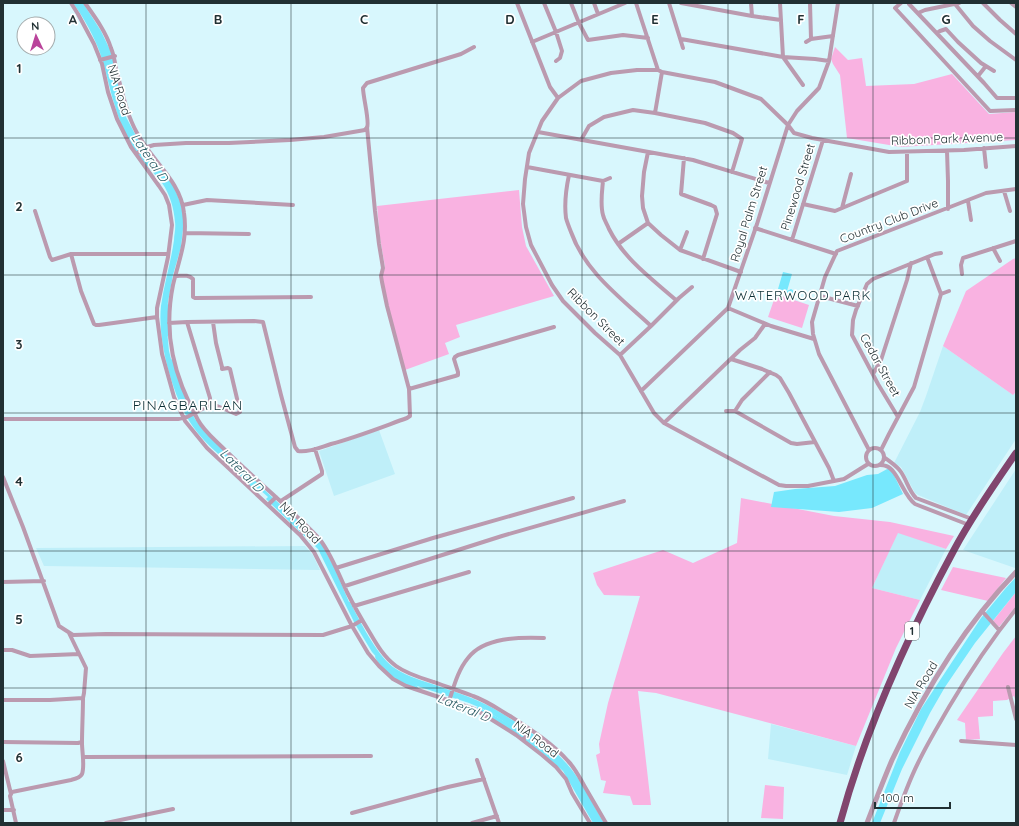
<svg xmlns="http://www.w3.org/2000/svg" width="1019" height="826" font-family="Quicksand,sans-serif">
	<style>
		.built { fill: #bfeff9 }
		.green { fill: #f9b2e1 }
		.water { fill: #77e8fd }
		.lines { fill: none; stroke-linecap: round; stroke-linejoin: round }
		.canal { stroke: #77e8fd; stroke-width: 5.5 }
		.minor { stroke: #bb9aaf; stroke-width: 4 }
		.tertiary { stroke: #bb9aaf; stroke-width: 5 }
		.trunk { stroke: #81456e; stroke-width: 7 }
		.grid { fill: none; stroke: #213033; stroke-width: 1; stroke-opacity: 0.55 }
		.labels { text-anchor: middle; stroke-width: 3.5; stroke-linejoin: round; paint-order: stroke }
		.shield { fill: #fff; stroke: #646e70; stroke-width: 1 }
		.shield-label { font-size: 11px; font-weight: bold; fill: #213033 }
		.street-label { font-size: 12px; fill: #213033; stroke: #fff }
		.water-label { font-size: 13px; font-style: italic; fill: #2c5d66; stroke: #fff }
		.neighbourhood-label { font-size: 13px; letter-spacing: 1px; fill: #0b2f35; stroke: #fff }
		.quarter-label { font-size: 14px; letter-spacing: 1px; fill: #0b2f35; stroke: #fff }
		.grid-label { font-size: 13px; text-anchor: middle; font-weight: bold; fill: #213033; stroke: #fff; stroke-width: 3.5; stroke-linejoin: round; paint-order: stroke }
	</style>
	<rect width="100%" height="100%" fill="#d8f7fd"/>
	<path class="built" d="M943 346 1013 395 1016 392V439L966 515 918 495 915 493 901 467 894 463 920 412 926 396Z
		M379 430 395 474 334 496 319 451Z
		M1016 469V567L1015 568 963 550Z
		M898 532 946 549 920 600 872 588Z
		M305 546 313 555 320 570 44 566 36 548Z
		M771 724 856 746 847 775 768 759Z"/>
	<path class="green" d="M835 47 848 60 862 58 866 86 914 84 952 74 989 114 1016 112V140L901 147 847 138 840 75 833 64 831 59Z
		M519 190 522 227 526 246 554 296 456 325 460 337 445 343 449 354 405 370 385 293 382 276 385 267 380 238 377 206Z
		M1016 258V392L1013 395 943 346 966 291 1013 259Z
		M776 294 809 305 802 328 768 317Z
		M741 498 834 516 890 522 954 536 946 549 898 533 872 588 920 600 896 648 856 746 656 693 638 691 651 805H633L630 796 603 793 606 781 601 780 596 755 600 753 599 744 608 703 640 596 604 595 597 585 593 573 663 550 693 563 737 543Z
		M953 567 1006 578 988 601 941 590Z
		M1016 592V606L999 627 993 621Z
		M1016 636V702L1014 696 1007 700 993 701V716L978 717 980 739 966 740 965 723 957 720 1003 653Z
		M765 785 784 787 783 819 761 818Z"/>
	<path class="water" d="M73 3H83L101 31 111 52 126 117 142 147 156 162 174 187 181 204 183 216V229L181 247 173 275 168 302 166 320 169 351 175 375 180 389 191 410 195 419 204 431 273 498 301 523 321 543 335 569 349 602H350C360 621 376 654 393 667 404 675 417 679 429 683 449 690 470 696 489 706 514 720 548 742 567 764 582 781 592 803 604 823H593L563 771 521 735 503 721 483 709 469 703 408 683 393 675 386 668 372 652 355 624 318 549 295 527 268 501 266 499 268 497 259 489 256 492C247 483 238 473 229 464 218 453 206 444 197 432 174 404 157 342 161 306 164 284 171 262 174 240 174 235 176 228 175 222 174 209 170 194 162 183 152 170 139 159 131 145 124 132 118 118 114 103 109 87 106 70 100 53 94 36 84 18 73 3Z
		M783 272 792 274 787 291 791 289 794 291V294C793 297 790 298 788 296L787 292 778 289Z
		M889 468 893 473 903 494 872 508 839 512 771 507 774 492 795 489 835 486 867 475 878 474Z
		M1016 577V592L975 643 945 687 930 713 902 769 880 823H872L900 752 921 709 981 618 1005 589Z"/>
	<g class="lines">
		<path class="canal" d="M166 334 168 307
			M171 362 185 401
			M378 657 383 665 392 676 415 688
			M478 710 500 722 536 746"/>
		<path class="minor" d="M71 3 78 14 94 44 102 64 108 92 117 119 131 147 159 186 165 195 169 205 172 225 168 257 157 308V317L162 354 174 397 185 421 207 448 300 535 314 552 352 626 368 653 379 666 393 679 406 686 474 709 481 713 516 735 542 755 556 767 566 779 572 793 590 823
			M85 3C95 17 106 32 111 48 114 55 115 62 116 69 122 91 126 113 137 133 151 160 181 181 184 213 188 240 179 259 173 285 163 334 174 377 198 420 204 431 214 439 222 447 245 470 269 490 291 511 301 521 312 530 321 541 332 556 339 575 347 592 354 606 362 620 370 633 377 645 384 657 396 666 407 674 421 678 434 682 447 687 460 691 473 696 487 701 498 709 510 716 530 729 552 743 568 761 575 768 580 778 585 787 592 799 599 811 606 823
			M517 3 550 87 558 98
			M544 3 556 32 562 51 560 58 556 61
			M571 3 579 23 588 40 623 35 648 38
			M594 3 598 14
			M636 3 658 70
			M669 3 683 48
			M681 3 752 16 781 20
			M751 3 752 16
			M780 3 783 57 815 59 829 61
			M810 3 811 39
			M901 3 895 8 990 111 1016 110
			M983 3 1000 20 1016 34
			M1011 3 1016 7
			M909 4 984 83 997 98H1016
			M955 4 973 26 990 41 1016 60
			M918 13 925 10 959 3
			M937 33 940 31 946 29 958 42 981 63 994 71
			M681 39 783 57 803 85
			M532 42 625 3
			M806 42 811 39 833 36
			M100 60 115 56
			M978 76 986 66
			M655 113 662 72
			M538 132 693 160 769 183
			M581 140 589 126 604 117 633 110 655 113 705 123 733 133 742 139 732 172
			M984 148 986 167
			M947 151 948 181V209
			M648 152 644 172 642 196 643 208 648 223 661 235 680 250 741 272
			M136 154 147 147 154 145 186 143H229L290 140 324 137 365 130C365 129 366 129 367 128 370 122 363 97 363 88L367 83 461 54 474 47
			M684 158 681 194 711 205 715 207 717 214 703 259
			M527 167 603 181C602 192 600 204 603 215 604 220 607 224 609 229 624 259 652 279 676 300
			M569 175C566 189 564 203 566 218 567 222 569 227 571 232 585 272 621 298 651 326
			M603 181 610 178
			M1004 191 1010 211
			M968 201 971 220
			M803 204 835 211 907 181V152
			M183 205 207 200 293 205
			M842 208 851 174
			M35 211 50 257 52 260 71 254H168
			M755 228 836 254
			M185 233 249 234
			M792 240 823 140
			M618 244 648 223
			M993 248 1000 261
			M680 250 687 232
			M71 254 81 291 94 324 96 325H99L157 317
			M962 274 961 265 963 258 1016 241
			M175 276C182 276 188 274 193 279V297L195 298 311 297
			M941 294 949 291
			M820 296 858 306
			M728 308 771 326 814 339
			M187 322 254 321 263 322 281 395 295 447 298 451C308 453 321 447 331 444 357 437 382 427 407 418L410 416 409 389 387 306 382 282 381 276 383 268 379 244 375 211 367 127
			M620 355 651 326 679 298 692 287
			M731 359 762 369 776 375 780 378 789 393 829 468 834 481
			M770 372 742 400 735 411 791 443 797 444 815 442
			M873 374 881 360 907 280 911 263
			M409 389 455 376 458 375V372L454 359 455 357 458 355 554 327
			M641 391 728 308 757 224 788 125 797 111 819 88 829 61 838 3
			M210 403 236 414 240 412 239 407 230 369 228 368 222 369V367L216 343 213 322
			M726 411H735
			M898 417 878 384 852 335 853 320 856 310 867 284 873 279 935 254 941 253
			M3 419H178L187 417 208 406 210 403V398L187 322 169 323
			M664 423 740 350 755 338 765 324
			M866 457a9 9 0 1 1 18 0a9 9 0 1 1-18 0Z
			M869 450 819 354 813 334 812 322 825 277 837 251 986 193 1016 189
			M881 450 889 434 914 387 941 294 927 257
			M884 457C890 462 897 466 901 472 907 481 909 491 916 498L972 519
			M868 464 844 479 834 481 808 486H786L779 485 664 423 654 413 620 355 595 333 563 301 552 285 531 245 526 227 523 204 525 179 529 153 542 121 558 98 581 81 611 73 637 70H658L662 72 715 82 761 99 788 125 794 133 812 138 889 152 964 150 1016 146
			M880 465C882 465 884 465 886 466 898 470 903 495 915 504L969 525
			M3 477 23 527 59 626 73 635 106 634 323 635 352 626 362 620
			M281 501 322 474V471L315 449
			M268 505 276 497
			M300 535 307 527
			M336 568 433 538 573 498
			M3 582 44 581
			M345 586 502 536 624 501
			M354 606 469 572
			M982 611 999 630
			M3 650H12L30 656 79 654
			M1008 687 1016 719
			M3 700H50L83 698
			M449 701C454 686 458 670 468 658 484 637 520 637 544 638
			M523 740 531 730
			M961 741 1016 745
			M3 742 78 743 82 742
			M83 757 371 756
			M477 760 499 823
			M3 761 11 794
			M3 810H14
			M352 813 448 787 484 779
			M16 823 10 796 12 792 71 780C75 779 80 778 82 774 85 766 82 752 82 743 82 728 83 713 83 698L84 693 86 668 69 633
			M106 823 173 809
			M472 823 497 816
			M894 823C901 803 908 783 918 763 927 744 938 726 949 707 969 673 991 640 1016 609"/>
		<path class="tertiary" d="M867 823C875 802 883 781 892 760 923 694 965 625 1016 572"/>
		<path class="trunk" d="M840 823C866 727 907 637 954 550 972 516 994 485 1016 453"/>
	</g>
	<path class="grid" d="M146 3V823M291 3V823M437 3V823M582 3V823M728 3V823M873 3V823M3 138H1016M3 275H1016M3 413H1016M3 551H1016M3 688H1016"/>
	<g class="labels">
		<rect class="shield" x="905" y="622" width="14" height="18" rx="3"/>
		<g class="shield-label">
			<text x="912" y="635">1</text>
		</g>
		<g class="street-label">
			<text transform="translate(119 90) rotate(73)" y="4">NIA Road</text>
			<text transform="translate(947 139) rotate(-2)" y="4">Ribbon Park Avenue</text>
			<text transform="translate(798 187) rotate(-73)" y="4">Pinewood Street</text>
			<text transform="translate(749 214) rotate(-73)" y="4">Royal Palm Street</text>
			<text transform="translate(889 221) rotate(-21)" y="4">Country Club Drive</text>
			<text transform="translate(596 317) rotate(45)" y="4">Ribbon Street</text>
			<text transform="translate(880 365) rotate(61)" y="4">Cedar Street</text>
			<text transform="translate(300 523) rotate(46)" y="4">NIA Road</text>
			<text transform="translate(921 685) rotate(-59)" y="4">NIA Road</text>
			<text transform="translate(536 739) rotate(37)" y="4">NIA Road</text>
		</g>
		<g class="water-label">
			<text transform="translate(150 157) rotate(56)" y="5">Lateral D</text>
			<text transform="translate(242 470) rotate(45)" y="5">Lateral D</text>
			<text transform="translate(464 707) rotate(22)" y="5">Lateral D</text>
		</g>
		<g class="neighbourhood-label">
			<text x="803" y="300">WATERWOOD PARK</text>
		</g>
		<g class="quarter-label">
			<text x="188" y="410">PINAGBARILAN</text>
		</g>
	</g>
	<g class="grid-label">
		<text x="73" y="24">A</text>
		<text x="218" y="24">B</text>
		<text x="364" y="24">C</text>
		<text x="510" y="24">D</text>
		<text x="655" y="24">E</text>
		<text x="801" y="24">F</text>
		<text x="946" y="24">G</text>
		<text x="19" y="73">1</text>
		<text x="19" y="211">2</text>
		<text x="19" y="349">3</text>
		<text x="19" y="486">4</text>
		<text x="19" y="624">5</text>
		<text x="19" y="762">6</text>
	</g>
	<rect width="1019" height="826" fill="none" stroke="#213033" stroke-width="8"/>
	<g transform="translate(36 36) rotate(356)"><circle r="19" fill="#ffffff" stroke="#a6acad"/>
	<path d="M0-3L7 15L0 10L-7 15Z" fill="#ba449b"/>
	<text y="-6" font-size="11" font-weight="bold" text-anchor="middle" fill="#213033">N</text>
	</g>
	<path d="M875 802v6h75v-6" fill="none" stroke="#213033" stroke-width="2"/>
	<text x="881" y="802" font-size="12" fill="#213033" stroke="#ffffff" stroke-width="3" paint-order="stroke">100 m</text>
</svg>
